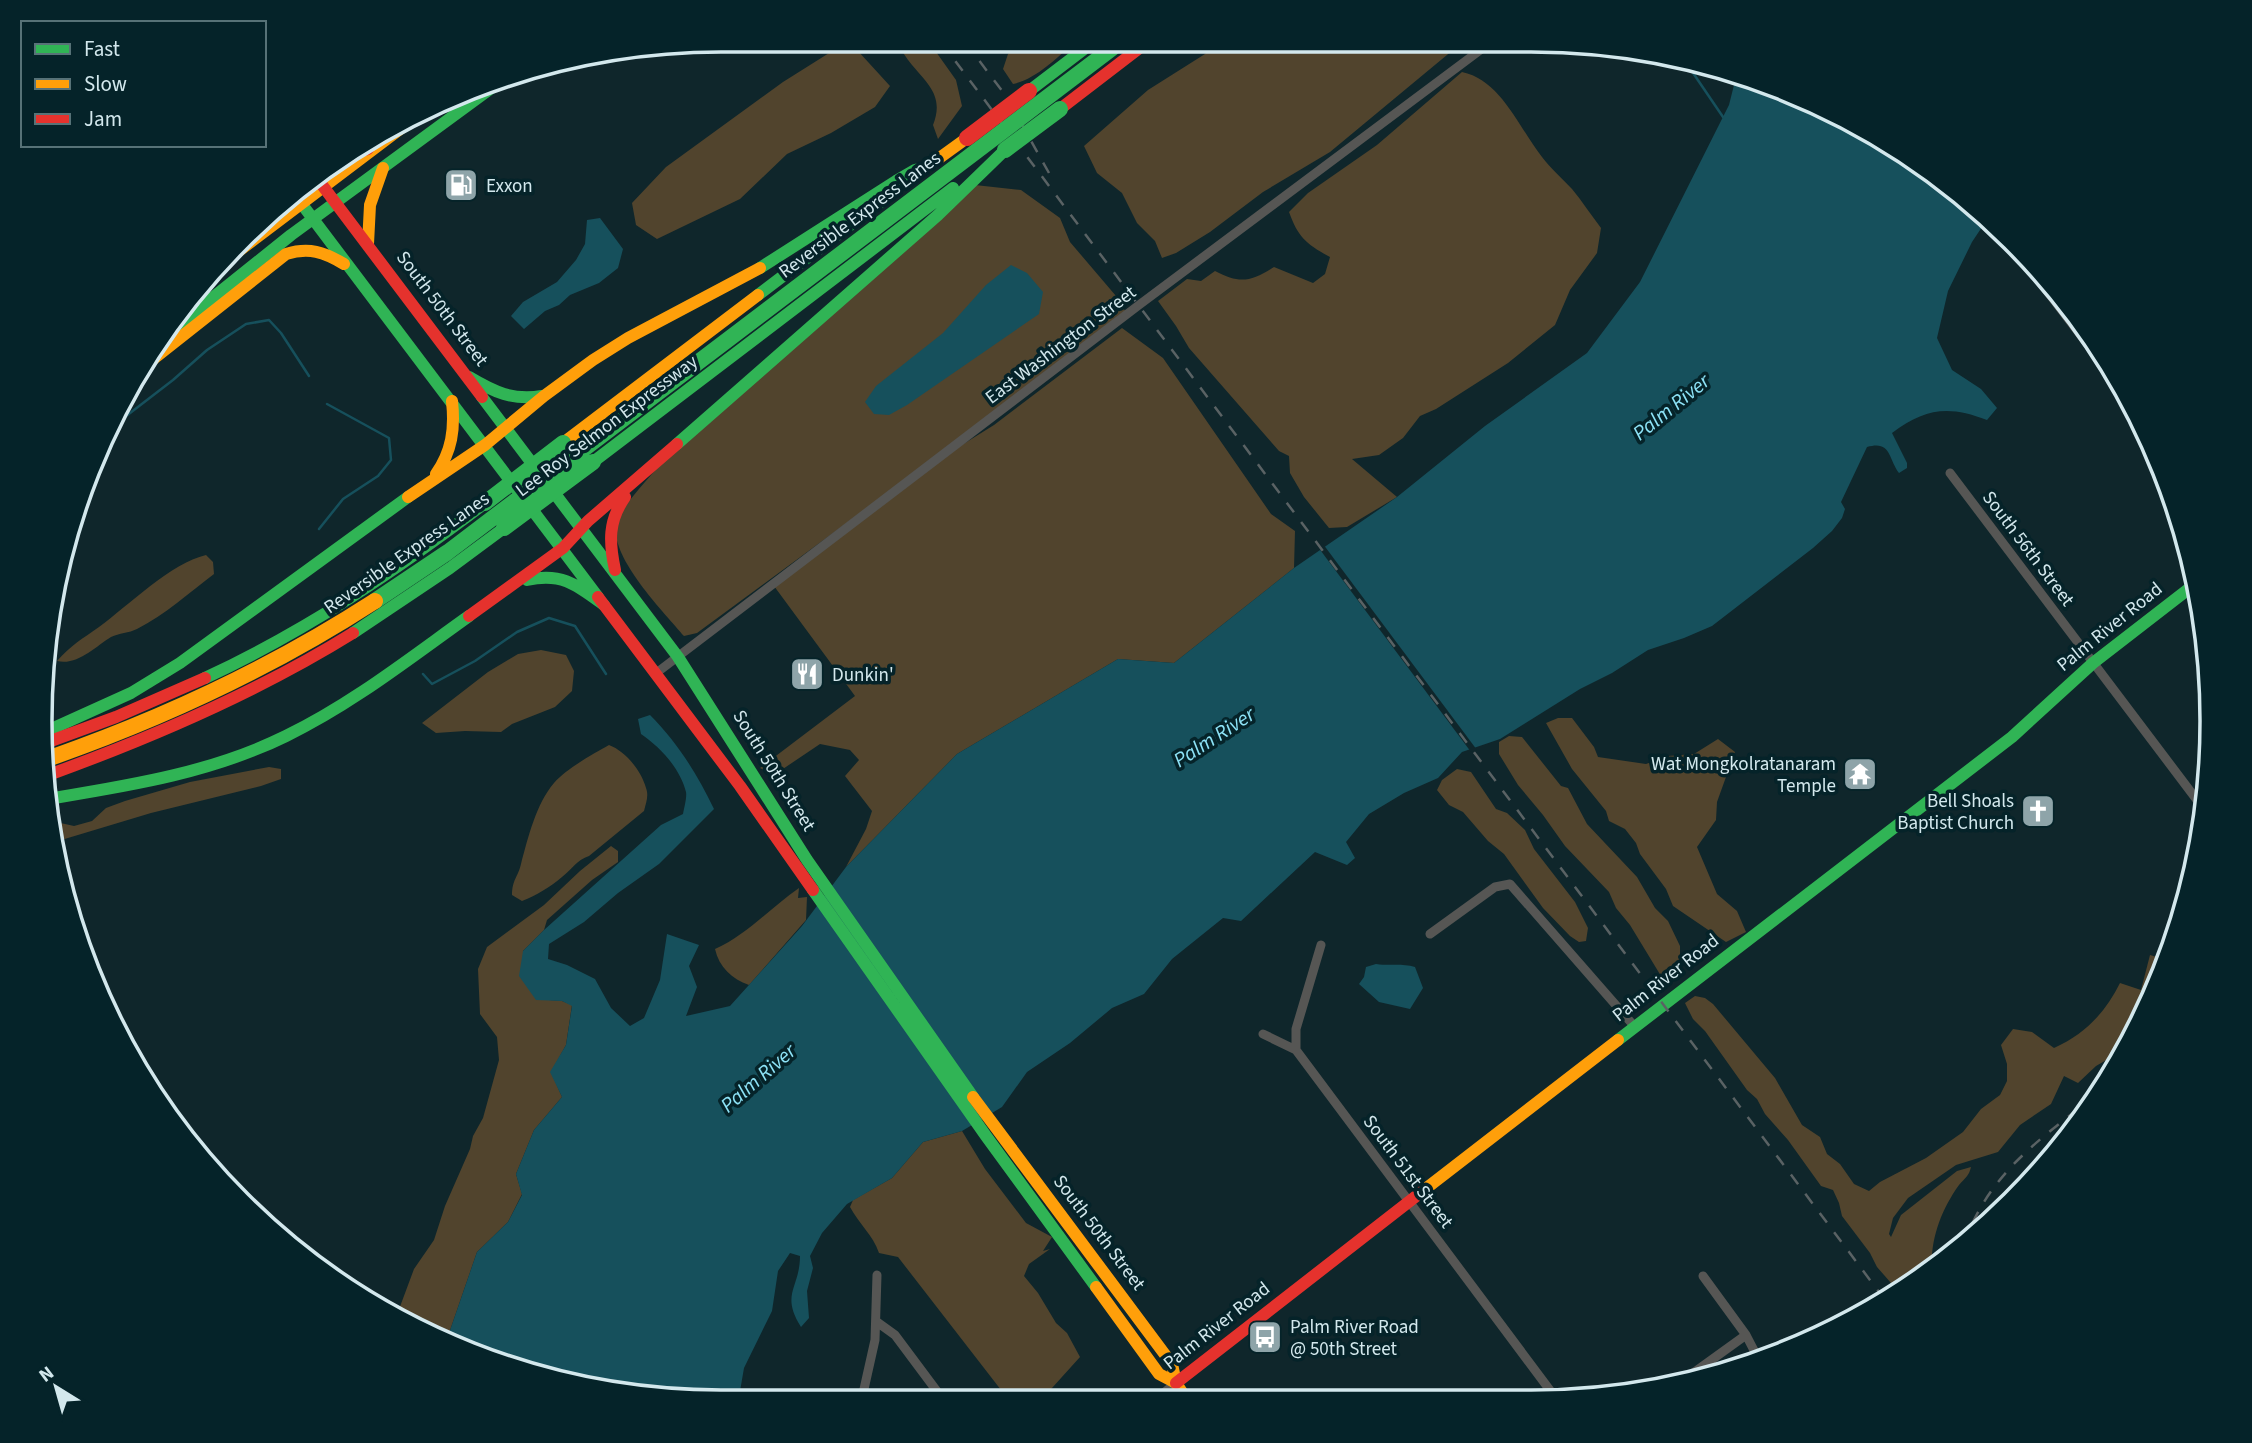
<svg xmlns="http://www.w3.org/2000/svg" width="2252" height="1443" font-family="'Source Sans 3',sans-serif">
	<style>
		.green { fill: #51442d }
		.water { fill: #16505c }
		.pier { fill: #0f262b }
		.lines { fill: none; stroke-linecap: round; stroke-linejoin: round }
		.stream { stroke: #16505c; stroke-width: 2.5 }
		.street { stroke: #565654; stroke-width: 9 }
		.fast { stroke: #30b455; stroke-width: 12 }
		.slow { stroke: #ff9f0a; stroke-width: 12 }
		.jam { stroke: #e5322d; stroke-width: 12 }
		.rail { stroke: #5a6264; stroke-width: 2.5; stroke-dasharray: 12 12; stroke-linecap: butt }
		.fast-bridge { stroke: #30b455; stroke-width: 16 }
		.slow-bridge { stroke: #ff9f0a; stroke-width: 16 }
		.jam-bridge { stroke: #e5322d; stroke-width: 16 }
		.labels { text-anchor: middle; stroke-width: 7; stroke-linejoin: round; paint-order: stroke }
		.poi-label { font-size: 19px; fill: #d3e8ed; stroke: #052329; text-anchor: start }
		.street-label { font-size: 19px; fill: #d3e8ed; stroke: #052329 }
		.water-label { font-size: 21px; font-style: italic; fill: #8de3f7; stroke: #052329 }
		.rim { fill: none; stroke: #d3e8ed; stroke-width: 3.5 }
	</style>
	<rect width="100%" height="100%" fill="#0f262b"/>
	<path class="green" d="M896 41 929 42 956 80 962 106 938 139 933 125C944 97 929 85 912 65 906 58 901 49 896 41Z
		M1021 42 1073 43C1056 59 1036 79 1013 84L1003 69 1008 54Z
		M845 43 858 51 890 86 875 107 831 133 787 154 740 199 657 239 636 225 632 203 666 167 783 82Z
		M1216 43 1459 45 1330 152 1263 192 1210 232 1176 253 1162 258 1155 241 1137 223 1122 193 1097 173 1084 146 1148 90 1205 54Z
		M1462 72C1501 80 1519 128 1542 157 1550 168 1562 178 1572 189 1582 201 1591 215 1601 228L1597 253 1570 290 1555 325 1508 363 1436 409 1420 416 1403 438 1379 455 1352 459 1397 497 1347 527 1329 528 1304 497 1290 473 1289 456 1279 451 1189 348 1176 326 1158 301 1187 279 1201 281 1215 271C1240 284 1250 282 1274 267L1313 283 1325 274 1330 257C1306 244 1298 237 1289 212L1308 193 1377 145Z
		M975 185 1021 190 1060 218 1070 242 1116 296 1127 314 946 450 697 633 684 636C664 612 606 554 617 521 623 505 645 483 656 469Z
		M1122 328 1163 358 1271 514 1295 531 1294 568 1174 663 1118 659 957 754 846 867 866 829 872 811 845 776 859 760 850 750 820 744 774 775 760 768 855 696 774 586 957 448 994 425Z
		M206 555 213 562 214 574C190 592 165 615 137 629 129 633 119 633 111 637 95 647 77 666 57 661 71 645 82 639 99 627 129 605 171 563 206 555Z
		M541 650 566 655 574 671 572 691 555 707 512 724 501 732 465 731 436 733 422 723 488 672 518 654Z
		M1558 718H1572L1594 747 1598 757 1646 764 1668 756 1694 754 1718 739 1735 752 1717 802 1716 820 1697 847 1717 894 1737 911 1746 932 1726 942 1673 906 1666 889 1640 854 1636 843 1625 829 1609 821 1606 811 1572 769 1546 723Z
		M1509 736 1522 737 1561 786 1568 788 1587 824 1637 877 1655 908 1668 921 1680 946V962L1675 978 1671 981 1661 976 1630 925 1616 908 1609 892 1565 846 1543 815 1518 785 1499 754V742Z
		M609 745C625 751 641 770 646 788 649 796 646 803 644 811L589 856C577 860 572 869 562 877 550 887 537 895 522 901L512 895C512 880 518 877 521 864 528 838 536 804 554 783 566 769 593 754 609 745Z
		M269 767 281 769V779L261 786 151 813 58 841 56 822 74 826 92 821 106 808 125 801 190 782Z
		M1457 769 1471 772 1496 809 1507 813 1525 830 1534 849 1575 902 1588 928 1586 941 1579 942 1570 936 1543 908 1504 854 1488 841 1463 812 1449 805 1437 790 1442 780Z
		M611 846 618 851V862L592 880 547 920 544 930 523 951 536 999 562 1001 572 1005 566 1045 551 1072 562 1097 534 1130 516 1174 522 1194 508 1222 477 1252 446 1342 398 1312 414 1269 434 1240 445 1206 470 1149 473 1136 483 1118 499 1060 497 1037 480 1014 478 969 487 947 544 905 580 871Z
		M799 888 798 898 807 897 806 920 749 985C732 979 719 967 715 949 747 935 770 908 799 888Z
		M2150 955 2167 960 2127 1048 2096 1066 2078 1083 2064 1076 2051 1104 2020 1125 1998 1152 1956 1165 1908 1198 1893 1218 1889 1234 1891 1237 1901 1215 1957 1171 1971 1167C1969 1176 1965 1178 1959 1185 1941 1210 1930 1240 1932 1270L1898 1291 1877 1267 1870 1253 1842 1216 1839 1203 1833 1190 1821 1186 1788 1140 1765 1114 1757 1099 1747 1090 1705 1031 1693 1019 1685 1003 1695 996 1705 998 1713 1004 1775 1078 1802 1125 1820 1137 1827 1154 1840 1164 1854 1184 1869 1191 1880 1182 1926 1158 1963 1132 1981 1109 2000 1095 2007 1081V1064L2001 1045 2013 1029 2032 1032 2054 1048C2085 1034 2105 1013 2120 983L2141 990Z
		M962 1131 985 1169 1026 1223 1052 1237 1043 1251 1050 1249 1029 1264 1024 1276 1038 1293 1056 1323 1067 1333 1080 1357 1052 1388 1039 1399H1008L898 1257 879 1253C873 1235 859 1224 850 1207L853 1200 892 1178 923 1142Z"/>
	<path class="water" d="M1735 81 1831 110 1979 209 1988 218 1972 242 1948 291 1937 338 1952 370 1981 389 1997 408 1987 420C1949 405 1925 408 1892 433L1907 463V468L1899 473C1888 458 1891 440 1867 447L1841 502 1845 509 1842 518 1832 531 1813 548 1712 626 1684 638 1648 650 1612 673 1580 689 1500 739 1462 752 1438 778 1404 793 1369 814 1346 842 1355 858 1347 865 1315 852 1241 921 1223 918 1172 959 1144 994 1112 1008 1070 1043 1027 1072 1002 1107 962 1131 923 1142 892 1178 847 1204 822 1233 810 1256 813 1268 807 1291 809 1318 801 1327C780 1294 800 1288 800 1256L790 1253 778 1271 772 1311 744 1368 739 1397H633L460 1351 446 1342 477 1252 508 1222 522 1195 516 1174 534 1130 562 1097 550 1072 566 1045 572 1006 562 1001 536 1000 519 976 523 951 544 930 661 825 683 814C684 808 687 798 686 792 680 768 660 747 641 734L638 719 650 715C678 743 697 774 714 809L659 864 618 893 584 922 549 944 548 959 567 965 595 979 611 1008 630 1026 644 1018 660 980 667 934 699 945 689 966 697 987 686 1016 730 1006 802 926 846 867 957 754 1118 659 1174 663 1294 568 1397 497 1485 426 1587 353 1640 282 1729 105Z
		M600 218 623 249 618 268 599 283 570 295 559 305 545 311 524 329 511 316 523 302 557 282 576 260 585 244 587 220Z
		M1011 265 1027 273 1043 292 1039 314 907 405 889 415 874 414 865 402 876 386 943 333 986 285Z
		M1376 964C1390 966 1402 963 1415 967L1423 988 1410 1009 1379 1002 1359 984 1364 977 1366 967Z"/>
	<path class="pier" d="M1323 544 1477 750 1471 752 1318 547Z"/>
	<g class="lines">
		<path class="stream" d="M1689 67 1723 117
			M121 420 173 380 207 350 246 324 269 320 281 333 309 376
			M319 529 343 499 378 476 391 460 389 438 327 404
			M423 674 432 684 475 661 517 632 549 618 575 626 606 674"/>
		<path class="street" d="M2041 283 2124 392
			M1950 473 2206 812
			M655 674 1139 305 1487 45
			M1430 934 1495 887 1510 884 1635 1027
			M1321 945 1296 1029V1050L1558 1401
			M1263 1034 1296 1050
			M1703 1276 1746 1335 1759 1360
			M877 1322 895 1335 942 1398
			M1678 1384 1746 1335
			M862 1398 875 1340 877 1275
			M1156 1399 1176 1383"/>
		<path class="fast" d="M1029 91 1092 43
			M295 195 598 597
			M760 268 896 181 915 170 926 167
			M758 295 883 200
			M165 336 291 235 509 75
			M469 377C494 392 513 401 542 396
			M482 397 678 657 807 860 973 1097
			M677 444 938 215 1005 150
			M593 462 953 188
			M527 580C562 572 577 585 604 605
			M353 633 450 568 504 528
			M205 678C306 631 397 570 485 503
			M47 731 131 693 180 663 408 497
			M54 798C133 785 213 772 286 736 352 704 410 658 469 616
			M813 890 986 1136 1096 1287
			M1618 1040 2012 737 2093 663 2195 584"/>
		<path class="slow" d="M920 172 967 138
			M368 244 370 205 383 168
			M211 272 408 123
			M152 360 286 254C309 247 324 252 344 264
			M563 443 758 295
			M436 474C452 451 455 429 452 401
			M408 497 485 445 544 396 593 360 628 338 760 268
			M973 1097 1172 1364 1176 1383 1187 1400
			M1424 1190 1618 1040
			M1096 1287 1159 1374 1176 1383"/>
		<path class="jam" d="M1060 109 1146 43
			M341 157 368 149
			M316 177 482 397
			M615 570C609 542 608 521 625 497
			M598 597 740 786 813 890
			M469 616 563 548 588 521 677 444
			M48 742 116 717 205 678
			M51 774C156 736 258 692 353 633
			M1176 1383 1424 1190"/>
		<path class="rail" d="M941 42 1885 1300
			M965 42 1006 96 1049 173
			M1964 1245C1983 1186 2025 1150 2073 1113"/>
		<path class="fast-bridge" d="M1005 150 1060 109
			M485 503 563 443
			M504 528 593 462
			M375 601 448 552 1119 43"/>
		<path class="slow-bridge" d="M50 758C164 718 273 667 375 601"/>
		<path class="jam-bridge" d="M967 138 1029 91"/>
	</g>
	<defs>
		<g id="fuel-square" transform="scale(1.75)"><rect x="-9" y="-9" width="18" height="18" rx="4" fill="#8ea4a9" stroke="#052329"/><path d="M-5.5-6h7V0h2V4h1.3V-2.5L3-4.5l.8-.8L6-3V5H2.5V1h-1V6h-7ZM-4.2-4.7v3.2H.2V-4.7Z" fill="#fff"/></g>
		<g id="restaurant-square" transform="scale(1.75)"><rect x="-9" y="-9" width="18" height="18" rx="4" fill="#8ea4a9" stroke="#052329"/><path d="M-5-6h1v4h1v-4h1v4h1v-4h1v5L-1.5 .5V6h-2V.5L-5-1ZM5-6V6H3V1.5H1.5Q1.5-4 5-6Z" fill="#fff"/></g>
		<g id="temple-square" transform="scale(1.75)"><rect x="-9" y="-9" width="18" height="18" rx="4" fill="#8ea4a9" stroke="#052329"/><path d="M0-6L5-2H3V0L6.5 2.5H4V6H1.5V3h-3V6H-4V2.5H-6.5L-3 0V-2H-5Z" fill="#fff"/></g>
		<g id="church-square" transform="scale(1.75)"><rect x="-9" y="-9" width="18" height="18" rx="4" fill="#8ea4a9" stroke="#052329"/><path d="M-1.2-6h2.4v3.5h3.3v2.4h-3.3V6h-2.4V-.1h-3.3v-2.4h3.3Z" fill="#fff"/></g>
		<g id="bus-square" transform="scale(1.75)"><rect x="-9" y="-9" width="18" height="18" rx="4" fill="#8ea4a9" stroke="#052329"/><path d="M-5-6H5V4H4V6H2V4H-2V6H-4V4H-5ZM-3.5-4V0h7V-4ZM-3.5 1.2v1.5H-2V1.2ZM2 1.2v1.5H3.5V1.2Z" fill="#fff"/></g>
	</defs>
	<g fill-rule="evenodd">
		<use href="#fuel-square" x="461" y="185"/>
		<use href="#restaurant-square" x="807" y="674"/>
		<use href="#temple-square" x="1860" y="774"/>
		<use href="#church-square" x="2038" y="811"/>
		<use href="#bus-square" x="1265" y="1337"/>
	</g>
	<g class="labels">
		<g class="poi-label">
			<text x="486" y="192">Exxon</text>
			<text x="832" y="681">Dunkin'</text>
			<text x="1836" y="770" text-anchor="end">Wat Mongkolratanaram<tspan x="1836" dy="22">Temple</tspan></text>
			<text x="2014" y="807" text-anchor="end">Bell Shoals<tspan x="2014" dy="22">Baptist Church</tspan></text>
			<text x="1290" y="1333">Palm River Road<tspan x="1290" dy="22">@ 50th Street</tspan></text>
		</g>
		<g class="street-label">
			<text transform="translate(859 214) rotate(-37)" y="7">Reversible Express Lanes</text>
			<text transform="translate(443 308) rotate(53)" y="7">South 50th Street</text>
			<text transform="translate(1060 344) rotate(-37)" y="7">East Washington Street</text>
			<text transform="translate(606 425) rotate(-37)" y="7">Lee Roy Selmon Expressway</text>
			<text transform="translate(2029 548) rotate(53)" y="7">South 56th Street</text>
			<text transform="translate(406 552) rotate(-35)" y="7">Reversible Express Lanes</text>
			<text transform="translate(2109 626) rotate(-39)" y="7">Palm River Road</text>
			<text transform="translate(775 770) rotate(58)" y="7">South 50th Street</text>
			<text transform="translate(1665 977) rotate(-38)" y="7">Palm River Road</text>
			<text transform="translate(1409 1171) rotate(53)" y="7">South 51st Street</text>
			<text transform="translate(1100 1232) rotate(53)" y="7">South 50th Street</text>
			<text transform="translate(1216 1325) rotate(-38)" y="7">Palm River Road</text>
		</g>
		<g class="water-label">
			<text transform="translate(1671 407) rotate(-39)" y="7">Palm River</text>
			<text transform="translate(1214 737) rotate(-33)" y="7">Palm River</text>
			<text transform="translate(758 1078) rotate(-41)" y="7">Palm River</text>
		</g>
	</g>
	<path d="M0 0H2252V1443H0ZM721 52H1531A669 669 0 0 1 2200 721V721A669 669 0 0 1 1531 1390H721A669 669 0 0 1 52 721V721A669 669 0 0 1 721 52Z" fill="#052329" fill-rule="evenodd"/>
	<path class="rim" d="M721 52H1531A669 669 0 0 1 2200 721V721A669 669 0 0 1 1531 1390H721A669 669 0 0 1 52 721V721A669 669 0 0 1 721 52Z"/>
	<rect x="21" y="21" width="245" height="126" fill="#052329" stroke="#577277" stroke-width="2"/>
	<rect x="35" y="44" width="35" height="10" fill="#30b455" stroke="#577277" stroke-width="2"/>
	<text x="84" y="56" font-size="21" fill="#d3e8ed">Fast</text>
	<rect x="35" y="79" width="35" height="10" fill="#ff9f0a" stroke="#577277" stroke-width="2"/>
	<text x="84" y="91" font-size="21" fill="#d3e8ed">Slow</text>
	<rect x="35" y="114" width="35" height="10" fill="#e5322d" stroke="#577277" stroke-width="2"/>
	<text x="84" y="126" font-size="21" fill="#d3e8ed">Jam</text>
	<g transform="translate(56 1387) rotate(323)" stroke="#052329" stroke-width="5" paint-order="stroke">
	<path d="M0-5L12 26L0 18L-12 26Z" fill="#d3e8ed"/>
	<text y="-10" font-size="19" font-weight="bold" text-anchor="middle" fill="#d3e8ed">N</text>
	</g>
</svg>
